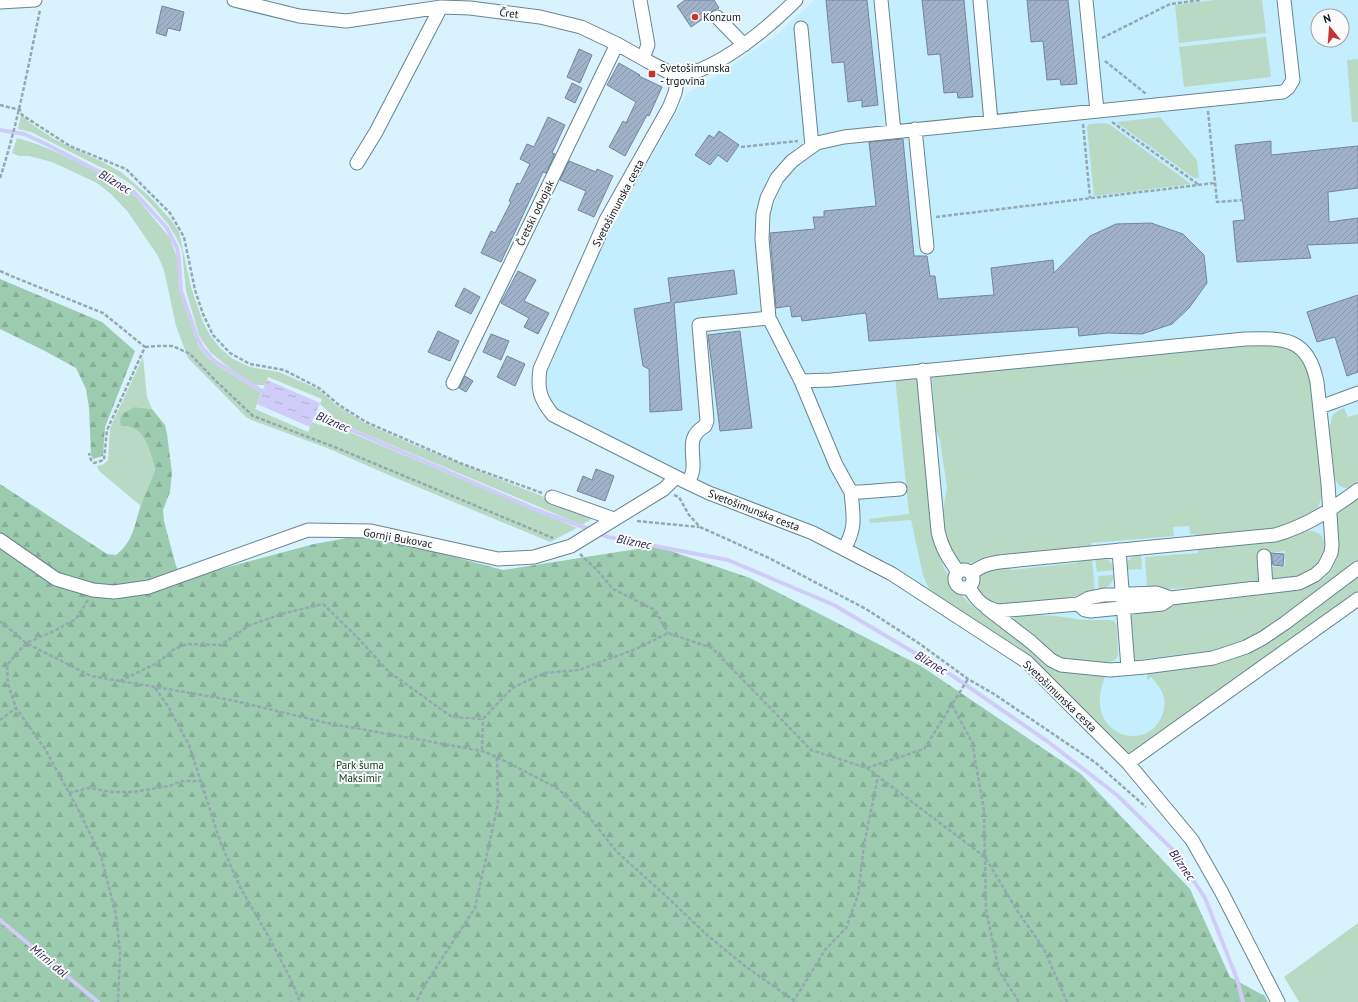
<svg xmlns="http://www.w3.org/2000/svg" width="1358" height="1002" font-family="'PT Sans',sans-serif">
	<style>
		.built { fill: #c4eefe; fill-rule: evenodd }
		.green { fill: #b8dac5 }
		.forest { fill: url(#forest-firs) }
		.water { fill: url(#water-ripples) }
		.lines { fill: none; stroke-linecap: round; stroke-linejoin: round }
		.stream { stroke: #cfccf8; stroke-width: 4 }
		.building { fill: url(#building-hatch); stroke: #74849a }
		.minor-casing { stroke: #668490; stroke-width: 15 }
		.path { stroke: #93a8b1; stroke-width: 2.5; stroke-dasharray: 4 2; stroke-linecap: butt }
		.minor { stroke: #fff; stroke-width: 13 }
		.poi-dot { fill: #c43532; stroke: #fbfbfb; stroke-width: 1.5 }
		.labels { text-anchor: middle; stroke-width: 4; stroke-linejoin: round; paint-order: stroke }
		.street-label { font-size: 11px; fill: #0f1b20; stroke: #fbfbfb }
		.poi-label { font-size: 11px; fill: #0f1b20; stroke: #fbfbfb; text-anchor: start }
		.park-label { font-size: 11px; fill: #0f3422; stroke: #fbfbfb }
		.water-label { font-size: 12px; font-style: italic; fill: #2c2256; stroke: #fbfbfb }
	</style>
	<defs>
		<pattern id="forest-firs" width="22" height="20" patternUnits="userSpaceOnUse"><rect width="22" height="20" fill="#9dcbb0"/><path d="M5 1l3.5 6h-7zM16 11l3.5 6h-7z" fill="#86ae97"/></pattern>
		<pattern id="water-ripples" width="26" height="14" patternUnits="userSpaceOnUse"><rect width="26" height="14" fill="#cfccf8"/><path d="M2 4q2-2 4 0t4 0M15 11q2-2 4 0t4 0" fill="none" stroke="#b1afd4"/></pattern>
		<pattern id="building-hatch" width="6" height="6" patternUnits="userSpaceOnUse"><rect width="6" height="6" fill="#a0b2c9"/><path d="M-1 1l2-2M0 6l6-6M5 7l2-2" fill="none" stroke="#8998ac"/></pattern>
	</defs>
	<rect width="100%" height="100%" fill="#d9f3fe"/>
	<path class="built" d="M814 0H1358V593L1128 756 1028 656 867 556 663 466 555 410 546 397 544 372 595 256 687 93 716 76 779 33ZM1318 16H1342V40H1318Z"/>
	<path class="green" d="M1214 0H1262L1266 33 1179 43 1175 5Z
		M1266 37 1271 77 1184 87 1179 47Z
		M1358 59V122H1352L1347 60Z
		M21 115 33 125 54 139 103 162 121 172 150 197 172 221 179 232 191 287 203 322 210 335 220 348 233 359 250 367 279 372 309 385 318 389 336 405 365 423 414 445 547 498 596 516 582 525 330 419 331 414 320 404 322 399 268 377 265 385H254L231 369 211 353 203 342 199 335 186 291 182 250 176 237 168 224 150 203 132 185 120 177 31 132 18 129Z
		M1160 117 1197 160 1199 178H1194L1116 122Z
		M1103 123 1109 124 1191 184 1094 196 1087 127 1089 124Z
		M17 138C45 145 70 158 96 172 110 179 126 186 137 198L170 238 178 261 179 291 199 347 210 360 223 369 261 393 255 409 308 432 312 422 326 427 328 423 577 528 550 542 391 476 327 448 251 420 246 417 188 358 176 326 164 270 158 256 128 212 111 194 97 183 52 162 29 156H19L12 153Z
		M1274 344C1287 346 1297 353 1304 364 1313 381 1313 403 1315 421 1317 443 1320 464 1322 486L1321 498 1319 505 1315 511 1306 518 1281 528 1197 538 1196 534H1190L1189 526 1173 527 1174 536 1091 543V547L987 556 965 565 959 563 945 538 942 515 947 488 940 440 936 431 932 375Z
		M143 357 147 397 152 409 135 407 121 426C127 426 134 427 139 432 148 441 152 457 155 470L141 506 99 471 97 466 104 464 108 460 110 428Z
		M920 376 935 543 944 568 956 589 972 606 1033 649 1105 676C1103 683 1100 690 1100 697 1096 738 1150 752 1163 713 1164 707 1166 701 1163 695 1161 688 1156 683 1151 677L1148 680 1147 678 1148 672 1213 662 1358 575V593L1132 759 1001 642 929 589 923 575 911 520 870 523 869 519 909 514 895 377Z
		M1344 408 1348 417 1358 414V483C1334 500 1333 470 1331 454 1330 444 1328 434 1327 425L1331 424C1331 414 1335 412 1344 408Z
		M1358 498V561C1340 575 1321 589 1303 602 1276 622 1250 642 1217 650L1135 660 1132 658 1130 615 1158 611 1178 602 1291 590C1343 580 1338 560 1336 515Z
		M1307 531C1334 529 1325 562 1311 571 1300 578 1286 579 1274 580L1269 575 1271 567 1285 566V551L1260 554 1259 583 1167 589 1147 587 1145 557 1198 553V549L1282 540Z
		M1141 554 1142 569 1126 570C1126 560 1131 556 1141 554Z
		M1095 558C1105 558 1112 559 1114 570L1097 572Z
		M1092 559 1095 592 1049 601 1001 605 984 598 979 592 976 582 977 577 980 572 1008 566 1011 570 1076 563 1081 560Z
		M1114 575C1113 584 1107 588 1099 591L1098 576Z
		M1033 615 1056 616 1084 620H1110L1114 621 1117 626 1118 656 1116 659 1111 662H1078L1060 658 1013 620 1016 616Z
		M1358 923V1002H1299L1284 977Z"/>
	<path class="forest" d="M0 279 102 322 135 351 105 427 103 456 93 459 91 455 89 408 86 389 76 368 43 350 0 329Z
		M135 407 152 409 165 425 167 434 172 473 170 492 163 510 164 521 176 566 183 579 314 544 369 534 503 570 656 546 750 578 921 666 1081 774 1190 889 1230 977 1261 994 1264 995 1268 1002H0V484L107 554 116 555C134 541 134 525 141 505 145 493 151 482 155 470 152 457 148 441 139 432 134 427 127 426 121 426L120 420 122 414Z"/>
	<path class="water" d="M267 380 320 403 310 427 257 404Z"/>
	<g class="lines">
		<path class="stream" d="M0 130 24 134 46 144 121 183 135 193 167 228 177 248 179 260 181 291 197 337 202 347 213 360 265 393
			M312 413 537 510 591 530
			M597 533 608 537 728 560 834 605 950 674 1047 741 1117 795 1174 851 1205 898 1237 979 1243 1002
			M0 920 98 1002"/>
	</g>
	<path class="building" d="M685 0H714L719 8 712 11 710 14 691 27 677 6Z
		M826 0H867L878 105 862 107V100L848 102 844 62 832 63Z
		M922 0H964L973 97 958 98 957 92 944 93 940 54 928 55Z
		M1027 0H1068L1077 84 1061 85 1060 79 1047 80 1043 41 1031 42Z
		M162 6 184 12 180 31 168 28 166 36 156 33Z
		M579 49 592 55 580 83 567 77Z
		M619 63 640 75 639 76 662 87 649 116 647 115 625 156 609 147 623 121 626 123 636 102 607 85Z
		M572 83 582 88 575 103 565 98Z
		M548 117 565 125 552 153 555 154 546 173 543 172 501 262 481 253 491 231 495 233 511 202 509 201 517 183 520 184 530 164 520 159 527 144 534 147Z
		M719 131 739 145 727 162 718 155 710 165 695 155 709 135 714 138Z
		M903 139 914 256H927L930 276H935L938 299 994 295 991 268 1053 260 1054 273 1090 236 1116 224 1151 223 1183 234 1204 255 1207 283 1189 308 1172 324 1142 334 1108 333 1079 336 1078 327 869 341 866 313 802 321 801 316 792 317 790 306 776 308 770 233 815 229 813 217H824V211L876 206 869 142Z
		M1271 141V155L1358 146V188L1328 192 1329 222 1358 218V243L1307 245 1311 258 1237 262 1233 221 1245 220 1235 145Z
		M569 161 596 172 597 169 613 176 594 217 578 210 586 191 560 180Z
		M734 270 737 294 674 303 682 410 650 412 649 369 643 366 634 309 671 302 668 278Z
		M518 271 536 280 524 301 549 313 538 334 524 327 529 318 501 303Z
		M464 288 480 297 471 314 455 306Z
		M1358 295V372L1347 376 1335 337 1317 342 1307 312Z
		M438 331 459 341 450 361 428 352Z
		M740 331 752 428 720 431 708 335Z
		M491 334 509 341 501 360 483 352Z
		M507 356 525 364 515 386 497 377Z
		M465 376 473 381 466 392 459 388Z
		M596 469 614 476 605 501 577 491 583 476 592 480Z
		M1271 553 1284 554 1283 566 1273 565Z"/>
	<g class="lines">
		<g class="minor-casing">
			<path id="minor" d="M234 0 299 16 346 21 441 7 470 8 540 17 581 27 617 44 649 62 678 77
				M640 0 648 45 643 58
				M881 0 894 132
				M980 0 991 122
				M1086 0 1097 111
				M0 2 35 0
				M717 17 744 45
				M801 28 812 146
				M678 77 675 93 669 108 606 220 540 369C537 390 540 399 553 415L688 483 709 493 813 533 892 574 1027 662 1128 763 1192 840 1221 891 1278 1002
				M678 77C720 68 766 30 796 0
				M915 129 927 247
				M357 163 376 132 441 7
				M923 370 938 531C941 547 949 559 958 572
				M801 381 836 465 851 492H861L900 489
				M453 383 617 44
				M1320 407 1358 393
				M688 483C690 479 693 473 693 468 694 450 686 437 705 426L707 421 699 325 769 318
				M552 497 614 519
				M0 540 56 579 93 590 114 592 149 587 308 530 371 531 498 559 534 557 571 546 664 489 676 477
				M844 549C857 527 853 515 851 492
				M1119 550 1128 668
				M1264 556 1266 587
				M955 579a9 9 0 1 1 18 0a9 9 0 1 1-18 0Z
				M971 574C980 566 987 564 999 562L1275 535C1307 526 1332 509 1358 490
				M969 587C976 600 983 607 998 611L1078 604 1089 598 1104 595 1157 593 1171 598
				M1078 604 1085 610 1090 611 1162 604 1171 598 1299 583 1315 575 1324 567 1331 553 1332 545 1328 484 1317 382C1308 337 1284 338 1245 339L831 380 801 381 769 318 762 239 763 214 767 198 777 178 792 161 817 143 844 137 1283 92 1288 88 1293 80 1284 0
				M987 608 1031 642 1051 660 1061 665 1110 670 1145 667 1213 658 1246 647 1263 638 1285 623 1358 568
				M1128 763 1358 599"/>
		</g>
		<path class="path" d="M1102 38 1170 4 1201 0
			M1105 61 1146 94
			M0 105 20 110 22 115 70 146 126 169 170 213 184 237 195 290 203 314 213 335 230 353 250 364 284 370 319 388 339 405 366 422 460 463 542 493
			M1208 111 1217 202 1243 200
			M1112 122 1199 185
			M1083 124 1090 198
			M741 147 798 141
			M0 178C18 123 28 67 40 10
			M936 217 1215 183
			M0 271 16 278 103 313 145 347 107 430 104 460 94 463 91 460 89 453
			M145 347 158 346H173L190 354 217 382 253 416 337 448 553 538
			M674 495 679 497 689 515 700 527 771 559 866 609 920 644 968 679 994 694 1096 763 1146 807
			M637 521 699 527
			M580 554 597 570 613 589 655 610 668 633
			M88 600 76 619 54 631 26 643 7 665 8 684 16 708 45 749 79 811 101 856 116 915 120 952 118 1002
			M0 621 26 643 91 676 231 700 327 723 482 751 497 757 498 804 475 908 426 983 416 1002
			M120 681 157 663 173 650 187 644 221 645 250 625 285 613 323 604 357 637 389 672 452 717 483 719 512 688 544 673 579 670 636 649 668 633 712 648 811 750 867 768 985 857 1018 912 1044 949 1067 1002
			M155 688 168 706 189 745 221 844 240 887 270 939 292 982 300 1002
			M952 705 972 742 984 810 986 910 999 971 1019 1002
			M0 720 16 708
			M482 750 483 719
			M497 757 557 788 589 817 617 852 665 895 707 935 745 966 796 1002
			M867 768 924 749 968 679
			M69 793 89 788 112 792H133L169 786 182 781H202
			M793 1002 825 950 846 928 858 895 864 845 878 776"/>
		<use href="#minor" class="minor"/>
	</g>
	<g class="poi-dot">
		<circle cx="695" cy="17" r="4"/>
		<rect x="648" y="70" width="8" height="8" rx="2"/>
	</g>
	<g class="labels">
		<g class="street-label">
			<text transform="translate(509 13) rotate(8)" y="4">Čret</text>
			<text transform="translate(618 203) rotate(-62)" y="4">Svetošimunska cesta</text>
			<text transform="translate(535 213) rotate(-64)" y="4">Čretski odvojak</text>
			<text transform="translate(754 510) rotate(21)" y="4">Svetošimunska cesta</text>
			<text transform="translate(398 538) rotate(10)" y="4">Gornji Bukovac</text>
			<text transform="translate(1060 696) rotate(44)" y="4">Svetošimunska cesta</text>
		</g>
		<g class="poi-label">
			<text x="703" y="21">Konzum</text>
			<text x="660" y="72">Svetošimunska<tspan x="660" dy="13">- trgovina</tspan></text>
		</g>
		<g class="park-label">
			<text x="360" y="769">Park šuma<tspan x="360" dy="13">Maksimir</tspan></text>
		</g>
		<g class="water-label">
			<text transform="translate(115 182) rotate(31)" y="4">Bliznec</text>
			<text transform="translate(333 422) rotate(23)" y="4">Bliznec</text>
			<text transform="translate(634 542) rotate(11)" y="4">Bliznec</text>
			<text transform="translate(931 663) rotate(31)" y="4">Bliznec</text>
			<text transform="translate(1182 865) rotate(55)" y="4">Bliznec</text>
			<text transform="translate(49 961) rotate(40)" y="4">Mirni dol</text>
		</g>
	</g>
	<g transform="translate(1330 28) rotate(343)"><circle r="19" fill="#fbfbfb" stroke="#9da1a3"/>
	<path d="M0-3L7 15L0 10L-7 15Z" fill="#c43532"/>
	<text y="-6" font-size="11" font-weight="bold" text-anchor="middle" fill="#0f1b20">N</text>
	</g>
</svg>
